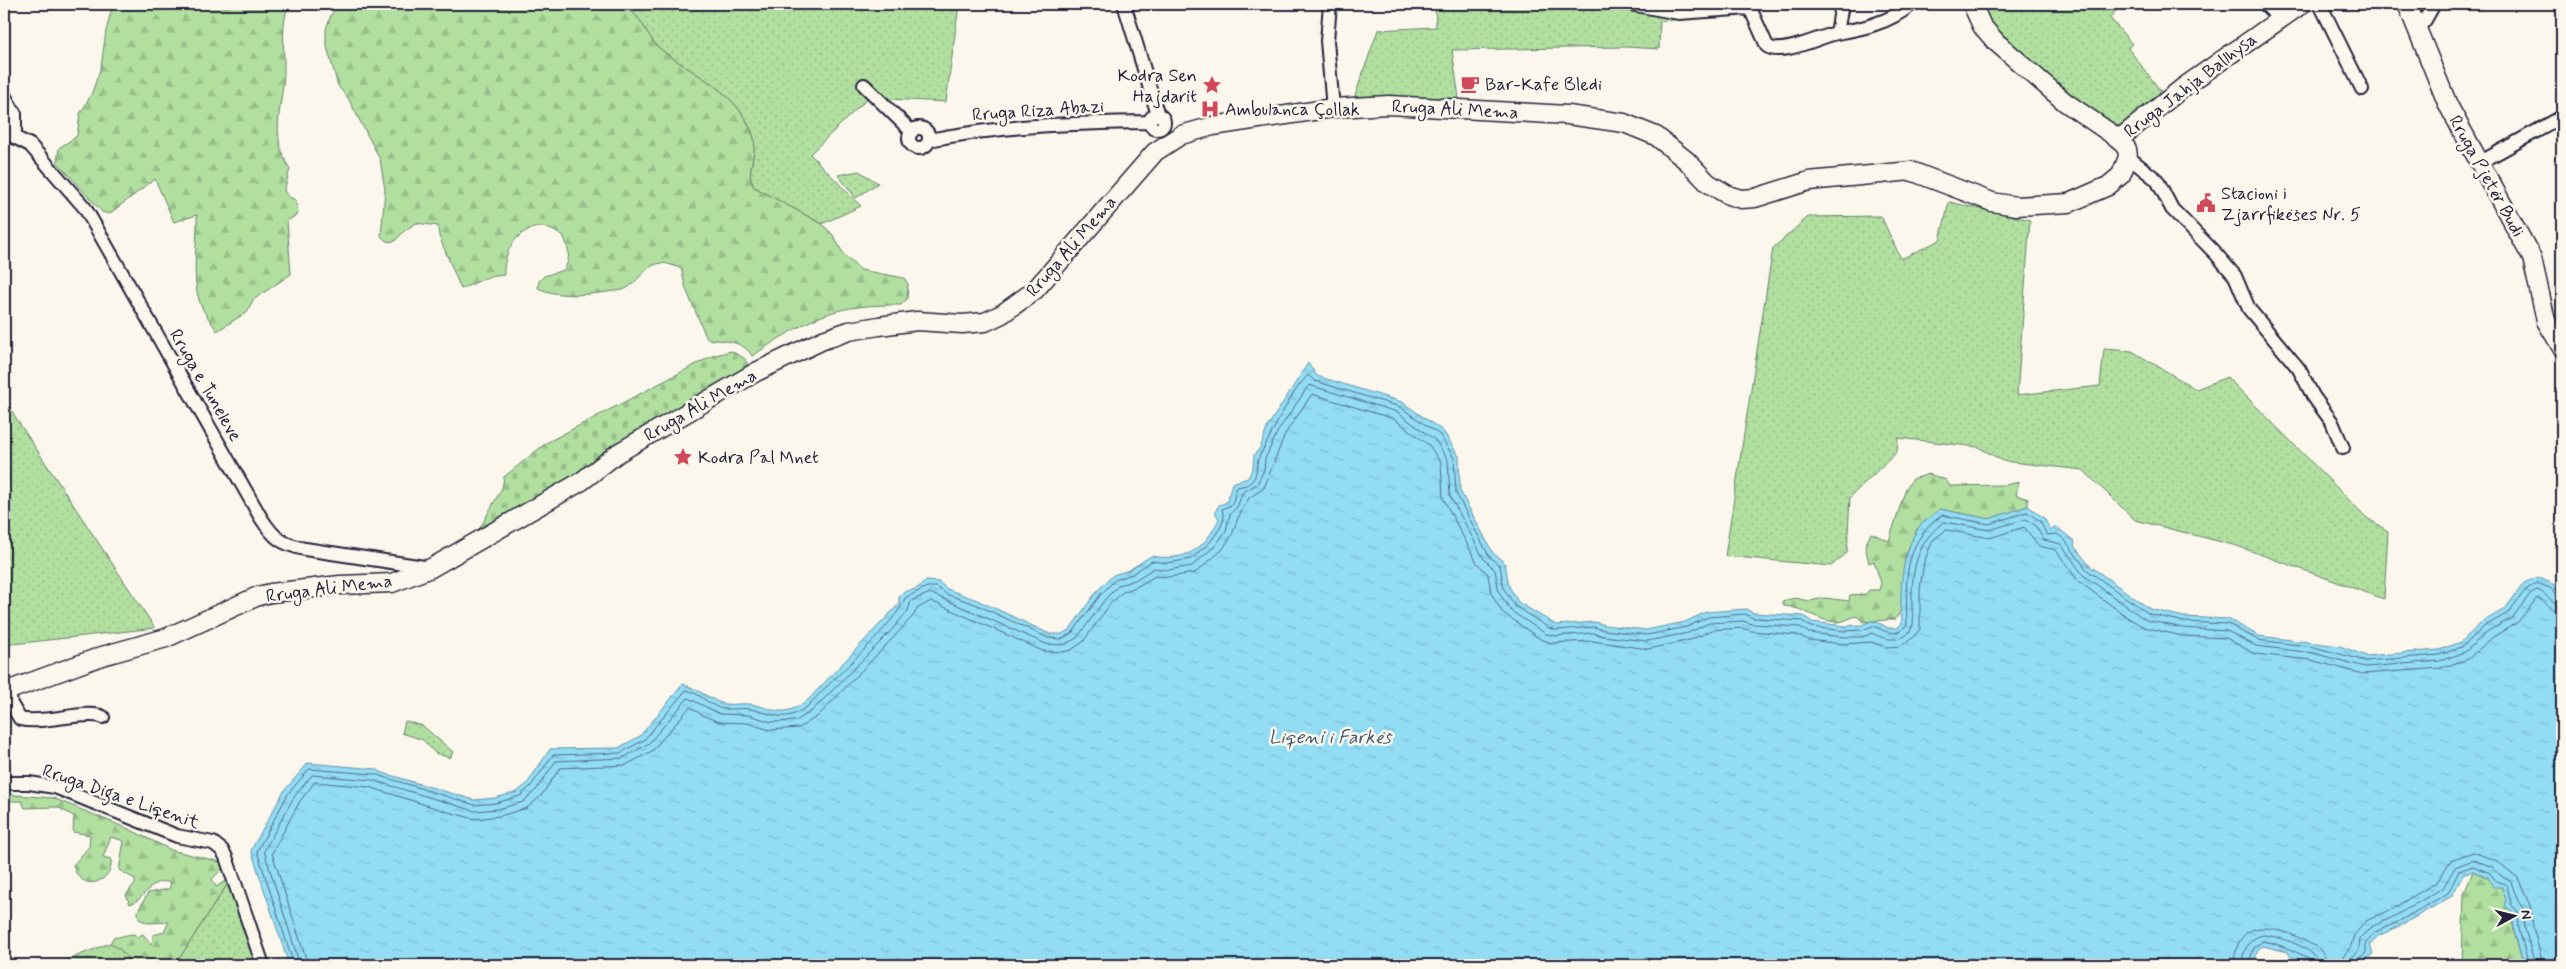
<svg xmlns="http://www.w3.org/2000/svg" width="2566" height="969" font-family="Mynerve,sans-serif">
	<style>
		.green { fill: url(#green-dots); stroke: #69806d }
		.forest { fill: url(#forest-firs); stroke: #69806d }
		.cemetery { fill: url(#cemetery-stones); stroke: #69806d }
		.water { fill: url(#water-ripples); stroke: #6592aa }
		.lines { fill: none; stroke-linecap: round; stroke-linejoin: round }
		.shore { stroke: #4f6c85; stroke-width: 1 }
		.street-casing { stroke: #22223b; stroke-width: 16 }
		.secondary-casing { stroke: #22223b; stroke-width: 21 }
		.street { stroke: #fbf7ec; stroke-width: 12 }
		.secondary { stroke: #fbf7ec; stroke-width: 18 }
		.labels { text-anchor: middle; stroke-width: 5; stroke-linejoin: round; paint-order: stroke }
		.poi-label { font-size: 18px; fill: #22223b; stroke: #fbf7ec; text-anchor: start }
		.street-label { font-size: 18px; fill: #22223b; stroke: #fbf7ec }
		.water-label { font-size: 19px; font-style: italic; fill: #445a72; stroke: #fbf7ec }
	</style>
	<defs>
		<pattern id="green-dots" width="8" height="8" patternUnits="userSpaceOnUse" patternTransform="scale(1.25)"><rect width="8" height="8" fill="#b0df9f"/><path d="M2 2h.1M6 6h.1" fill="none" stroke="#97bf8a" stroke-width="1.8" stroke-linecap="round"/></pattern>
		<pattern id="forest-firs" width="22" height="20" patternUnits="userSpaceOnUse" patternTransform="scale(1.25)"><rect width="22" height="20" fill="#b0df9f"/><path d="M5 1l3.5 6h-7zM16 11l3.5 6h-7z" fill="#97bf8a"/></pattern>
		<pattern id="cemetery-stones" width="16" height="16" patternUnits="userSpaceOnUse" patternTransform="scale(1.25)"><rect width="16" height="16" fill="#b0df9f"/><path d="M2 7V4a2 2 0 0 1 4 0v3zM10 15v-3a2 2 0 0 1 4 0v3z" fill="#97bf8a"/></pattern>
		<pattern id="water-ripples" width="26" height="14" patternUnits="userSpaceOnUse" patternTransform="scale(1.25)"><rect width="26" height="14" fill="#92dcf4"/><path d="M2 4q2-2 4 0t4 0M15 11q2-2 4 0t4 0" fill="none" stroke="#7ebcd2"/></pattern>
	</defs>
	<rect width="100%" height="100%" fill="#fbf7ec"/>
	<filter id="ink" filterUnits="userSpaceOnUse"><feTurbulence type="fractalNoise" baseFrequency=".02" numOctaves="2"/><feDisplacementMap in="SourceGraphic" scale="10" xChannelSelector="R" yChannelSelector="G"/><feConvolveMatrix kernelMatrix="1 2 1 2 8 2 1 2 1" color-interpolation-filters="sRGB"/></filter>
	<g filter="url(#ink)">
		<path class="green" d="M619 4H959L946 102 868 98 810 154 861 206 822 224 754 187C744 171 759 153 753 135 736 89 694 76 659 48 650 40 645 26 637 17 633 11 625 8 619 4Z
			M1435 4H1713L1717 17 1660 21 1659 49 1625 47 1452 50 1459 98H1354L1378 30 1436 27Z
			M1979 4H2122L2110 18 2132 44 2128 48 2163 94 2121 127 2117 128 2057 86 1991 26Z
			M859 171 878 183 856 198 838 175Z
			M1949 202 2030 220 2017 395 2100 386 2104 349 2132 351 2196 389 2227 377 2367 518 2388 531 2384 599 2237 546 2135 520 2083 470 2003 461 1978 447 1898 438 1897 452 1850 497 1847 553 1831 566 1725 556 1773 248 1808 217 1881 216 1901 259 1940 240Z
			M4 397 17 420 155 628 4 645Z
			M405 721 423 726 453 752 450 758 435 753 423 740 402 733Z
			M230 880 259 965H175Z
			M110 943C120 949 128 954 129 965H54Z"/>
		<path class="forest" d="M113 4H289C281 23 284 45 284 65 285 103 267 133 290 169L284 191 289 197 296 200 298 214 287 221 291 274 253 300 247 312 217 331C211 321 202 311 199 300 191 274 198 242 197 215L174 222 155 179 109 214 102 212 57 162 59 148 77 136 80 114 91 95 101 67 106 31Z
			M339 4H619C625 8 633 11 637 17 645 26 650 40 659 48 694 76 736 89 753 135 759 153 744 171 754 187L822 224 833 235 844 255 861 270 904 278 908 284 907 299 901 305C887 305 872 305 858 307 818 311 785 335 752 356 743 340 723 341 707 339L686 289 681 268C676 267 667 263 662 263 645 264 637 285 623 290 596 293 564 300 538 288L539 281 544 276 564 270C571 258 569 248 563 235 557 233 548 227 541 227 516 228 503 253 504 275L488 277 461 289 439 236 438 226 416 223 404 231 394 242 386 241 381 236 385 190 380 159 348 98 338 86 326 43V29L331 15Z
			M1929 474 1946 480 1950 486 2005 485 2019 482 2016 495 2028 499V506L1989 519 1940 509 1917 529 1905 557 1901 610 1896 619 1863 622 1857 616C1851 617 1844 622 1838 622 1818 622 1804 607 1784 606L1782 601 1795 598 1809 601 1825 598 1849 601 1850 595 1866 594 1869 590H1879L1881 583 1874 561 1869 563 1865 546 1871 533 1889 541 1906 488 1913 479Z
			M4 794 53 798 131 830 171 850 221 862 224 867 212 879 216 887 227 880H230L175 965H129C128 954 120 949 110 943L113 938C121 937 127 934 134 934L137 937 143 934 151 944 153 940V935L164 932 169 922 148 923 139 919 138 911 148 893 169 889 171 883C149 876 147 899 130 904L126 895 135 883V879L119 870 124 841 111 837 103 857 111 859C114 882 81 895 73 865L89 847 90 835 73 832 74 816 57 807 25 808 22 801H4Z
			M2473 871C2482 876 2493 878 2500 886 2509 895 2512 919 2514 931 2516 942 2521 954 2524 965H2462L2464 894Z"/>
		<path class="cemetery" d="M731 351 744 358 749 366 576 475 479 530 502 488 504 477 546 443 712 356Z"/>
		<path class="water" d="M1308 363 1317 376 1402 402 1443 431 1459 456 1460 491 1493 553 1505 563 1509 586 1518 602 1556 625 1595 622 1605 625 1646 630 1685 622 1706 612 1746 609 1753 613 1804 616 1812 622 1845 626 1862 625 1871 621 1878 622 1888 628H1897L1902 623C1899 593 1901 557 1917 530 1921 522 1933 515 1940 509L1989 519 2028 506 2044 518 2051 531 2056 526 2075 542 2074 546 2090 566 2150 609 2184 617 2228 619 2259 636 2340 646 2366 656 2439 650 2461 642 2482 622 2505 609 2524 583 2538 577 2555 585 2562 596V965H2524L2514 931 2513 913 2508 908H2505L2506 900 2502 887H2493L2488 877 2473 871 2463 875 2452 896 2398 927 2378 936 2370 944 2373 955 2357 965H2310L2290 956 2288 952 2263 946 2258 949 2253 965H1726L1725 963 1721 965H289L251 850 284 791 308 763 376 769 383 773 474 800 495 798 517 792 527 784 550 749 618 748 640 736 683 684C698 689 708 698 721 703 729 706 741 703 749 704 774 707 778 719 805 703L899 604V596L906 591 916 589 926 581 939 582 947 589 977 600 1050 634H1062L1070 629 1097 591 1113 575 1129 570 1151 556C1186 562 1204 550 1219 519L1215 512 1219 505 1227 502 1232 483 1248 478 1253 467 1254 455 1260 448 1268 426Z"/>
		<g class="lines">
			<path class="shore" d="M294 965 257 851 288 794 309 769 374 774 475 805 496 803 520 796 531 786 553 755 620 753 644 740 686 690C699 693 707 703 719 708 728 711 741 707 750 709 776 714 783 724 808 706 829 682 899 621 905 598L927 587H937L946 594 975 604 1048 638 1062 639 1073 632 1101 594 1115 580 1132 574 1152 561 1167 563 1191 559 1211 541 1220 528 1224 519 1222 509 1232 505 1237 487C1242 486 1249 485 1252 481 1259 473 1255 463 1260 455 1273 432 1289 394 1308 375L1315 381 1400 407 1440 435 1454 458 1456 493 1489 556 1500 566 1504 589 1515 606 1549 628 1556 630 1594 627 1604 630 1647 635 1687 627 1708 617 1745 614 1753 618 1802 621 1811 627 1844 631 1862 630 1873 626C1885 631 1897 639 1907 624 1906 580 1902 544 1942 515L1989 524 2027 512 2040 521 2047 535 2057 534 2064 539 2087 570 2149 614 2184 622 2228 624 2258 640 2314 647 2366 661 2439 655 2462 647 2485 626 2508 613 2527 588 2537 583 2552 589 2557 597 2562 598
				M300 965 264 851 294 797 312 775 372 780 475 811 498 809 523 802 536 790 556 761 623 758 648 744 688 698 720 714 749 715 771 722 796 721 813 710 888 634 908 611 911 601 930 593 1046 644 1063 645 1077 638 1106 598 1119 585 1135 580 1154 568 1168 570 1192 566 1215 546 1226 531 1230 514 1237 507 1243 492 1257 484 1264 470 1265 459 1278 431 1309 385 1397 412 1435 440 1448 460 1450 496 1484 559 1495 570 1499 592 1511 611 1546 634 1556 636 1593 633 1603 636 1647 641 1688 633 1709 623 1743 621 1752 624 1800 627 1809 633 1844 637H1863L1872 633C1884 640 1906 644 1912 627 1915 621 1912 614 1912 608 1911 575 1915 542 1944 522L1989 530 2026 519 2035 525 2044 540 2061 544 2083 575 2146 620 2183 628 2227 631 2256 646 2313 653 2365 667 2440 661 2465 652 2488 631 2512 618 2531 593 2537 590C2547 593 2551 604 2562 605
				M308 965 272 853 300 801 315 782 369 787 448 812 475 819 500 816 527 808 541 796 560 768 626 765 652 751 690 707 702 715 719 722 747 723 770 730 799 728 818 716 893 638 913 616 918 608 931 601 1043 651 1063 652 1071 650 1083 642 1111 603 1123 592 1138 586 1155 576 1168 577 1195 573 1222 550 1232 535 1238 518 1249 498 1264 488 1285 434 1312 394 1394 419 1429 445 1441 463 1443 498 1477 563 1488 574 1491 593 1502 612 1540 639 1552 643 1592 641 1648 649 1690 640 1712 630 1742 628 1751 631 1797 635 1809 640 1842 644 1871 642 1886 647 1901 646 1914 637 1920 629V589L1924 562 1933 540 1946 530 1990 538 2024 527 2039 546 2056 550 2078 581 2130 619 2144 627 2182 636 2226 638 2255 654 2311 660 2363 674 2441 668 2468 659 2493 637 2518 622 2537 598C2547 601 2550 612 2562 612
				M2234 965C2236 915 2275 925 2305 941 2311 945 2317 945 2321 951 2325 955 2326 960 2326 965
				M2242 965C2242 952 2248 938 2263 935 2278 936 2318 948 2319 965
				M2248 965 2254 947 2263 941C2281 944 2293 951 2309 958L2313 965
				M2341 965 2343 957 2351 946 2354 935 2366 921 2390 910 2437 882 2451 860 2473 852 2497 861 2518 878 2531 908 2533 927 2543 965
				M2349 965 2351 957 2359 950 2360 938 2371 927 2393 917 2443 888 2455 867 2473 860 2493 867 2500 875 2511 882 2518 901 2524 910 2525 929 2535 965
				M2355 965 2357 960 2366 953V942L2375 932 2396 923 2448 893 2459 871 2473 866 2490 873 2496 881 2507 885 2511 904 2518 912 2519 930 2529 965"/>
			<g class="street-casing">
				<path id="street" d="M1124 4 1158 115
					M1330 4 1327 41 1333 108
					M1630 4 1679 13 1750 8 1767 46C1781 57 1821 36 1837 33 1850 30 1863 29 1875 24 1888 20 1902 12 1912 4
					M2265 4 2279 19
					M2320 4 2362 89
					M2418 28 2425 20 2434 4
					M1837 33 1842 4
					M864 85 912 132
					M4 95 15 114V136
					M1150 122a7 7 0 1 1 14 0a7 7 0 1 1-14 0Z
					M909 138a10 10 0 1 1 20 0a10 10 0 1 1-20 0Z
					M4 132 30 145 85 208 261 518C274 538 281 544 305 549L431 568
					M929 140C1002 125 1077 123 1150 122
					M2128 157 2157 180 2172 209 2217 255 2235 276 2249 309 2299 369 2313 396 2332 422 2343 448
					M2479 163 2562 117
					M9 691 11 704 20 719C43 725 88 709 103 717
					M4 783H29L55 787 177 836 213 843 222 850 226 857 263 965"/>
			</g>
			<g class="secondary-casing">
				<path id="secondary" d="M2407 4 2448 105 2532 258 2546 321 2562 348
					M2119 139 2185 86 2302 4
					M4 692 102 656 166 638 258 596 271 593 340 585 392 583 431 568 582 481 618 453 756 372 823 340 849 331 879 326 917 321 962 324 985 322 1002 314 1035 290 1155 152 1181 135 1213 126 1333 108 1389 105 1568 115 1624 123 1656 136 1687 161 1708 183 1728 195 1741 199 1755 198 1809 181 1911 171 1992 202 2016 206 2069 203 2108 186 2121 175 2128 157 2127 149 2119 139 2065 102 1996 42 1982 26 1972 4"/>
			</g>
			<use href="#street" class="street"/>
			<use href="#secondary" class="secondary"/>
		</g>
	</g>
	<defs>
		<g id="cafe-bare" transform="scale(1.5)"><path d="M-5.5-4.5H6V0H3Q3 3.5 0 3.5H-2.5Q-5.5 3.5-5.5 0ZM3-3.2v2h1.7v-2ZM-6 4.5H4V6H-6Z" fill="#d1495b" stroke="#fbf7ec" stroke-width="2.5" paint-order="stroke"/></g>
		<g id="sight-bare" transform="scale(1.5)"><path d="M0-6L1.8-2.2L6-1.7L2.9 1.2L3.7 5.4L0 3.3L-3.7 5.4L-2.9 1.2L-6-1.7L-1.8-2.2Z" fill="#d1495b" stroke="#fbf7ec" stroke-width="2.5" paint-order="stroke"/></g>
		<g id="hospital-bare" transform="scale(1.5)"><path d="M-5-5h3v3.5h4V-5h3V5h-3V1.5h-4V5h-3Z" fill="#d1495b" stroke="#fbf7ec" stroke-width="2.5" paint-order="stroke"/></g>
		<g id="civic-bare" transform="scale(1.5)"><path d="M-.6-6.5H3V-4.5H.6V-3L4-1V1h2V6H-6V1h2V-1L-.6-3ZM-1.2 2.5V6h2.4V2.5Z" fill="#d1495b" stroke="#fbf7ec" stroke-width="2.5" paint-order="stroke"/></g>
	</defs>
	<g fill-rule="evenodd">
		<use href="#cafe-bare" x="1470" y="84"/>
		<use href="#sight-bare" x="1212" y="85"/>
		<use href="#hospital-bare" x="1210" y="109"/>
		<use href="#civic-bare" x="2206" y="203"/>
		<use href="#sight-bare" x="683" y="457"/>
	</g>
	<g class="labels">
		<g class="poi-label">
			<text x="1197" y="81" text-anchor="end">Kodra Sen<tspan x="1197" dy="21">Hajdarit</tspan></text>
			<text x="1485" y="90">Bar-Kafe Bledi</text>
			<text x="1225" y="115">Ambulanca Çollak</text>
			<text x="2221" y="199">Stacioni i<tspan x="2221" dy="21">Zjarrfikëses Nr. 5</tspan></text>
			<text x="698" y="463">Kodra Pal Mnet</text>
		</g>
		<g class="street-label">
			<text transform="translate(2190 85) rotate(-37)" y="6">Rruga Jahja Ballhysa</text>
			<text transform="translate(1455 109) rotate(3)" y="6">Rruga Ali Mema</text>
			<text transform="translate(1038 110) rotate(-4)" y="6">Rruga Riza Abazi</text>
			<text transform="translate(2487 176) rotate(61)" y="6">Rruga Pjetër Budi</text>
			<text transform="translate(1071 246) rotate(-49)" y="6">Rruga Ali Mema</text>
			<text transform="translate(206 385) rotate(60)" y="6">Rruga e Tuneleve</text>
			<text transform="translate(700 405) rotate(-30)" y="6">Rruga Ali Mema</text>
			<text transform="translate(329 588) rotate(-7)" y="6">Rruga Ali Mema</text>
			<text transform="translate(121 796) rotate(19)" y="6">Rruga Diga e Liqenit</text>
		</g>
		<g class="water-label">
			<text x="1330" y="743">Liqeni i Farkës</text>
		</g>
	</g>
	<rect width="2566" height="969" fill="none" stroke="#fbf7ec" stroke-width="20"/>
	<rect x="10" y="10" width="2546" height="949" fill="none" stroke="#22223b" stroke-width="2" filter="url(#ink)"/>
	<g transform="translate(2514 916) rotate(83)" stroke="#fbf7ec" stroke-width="4" paint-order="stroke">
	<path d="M0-4L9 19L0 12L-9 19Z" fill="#22223b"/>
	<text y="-8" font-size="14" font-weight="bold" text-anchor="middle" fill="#22223b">N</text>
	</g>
</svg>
